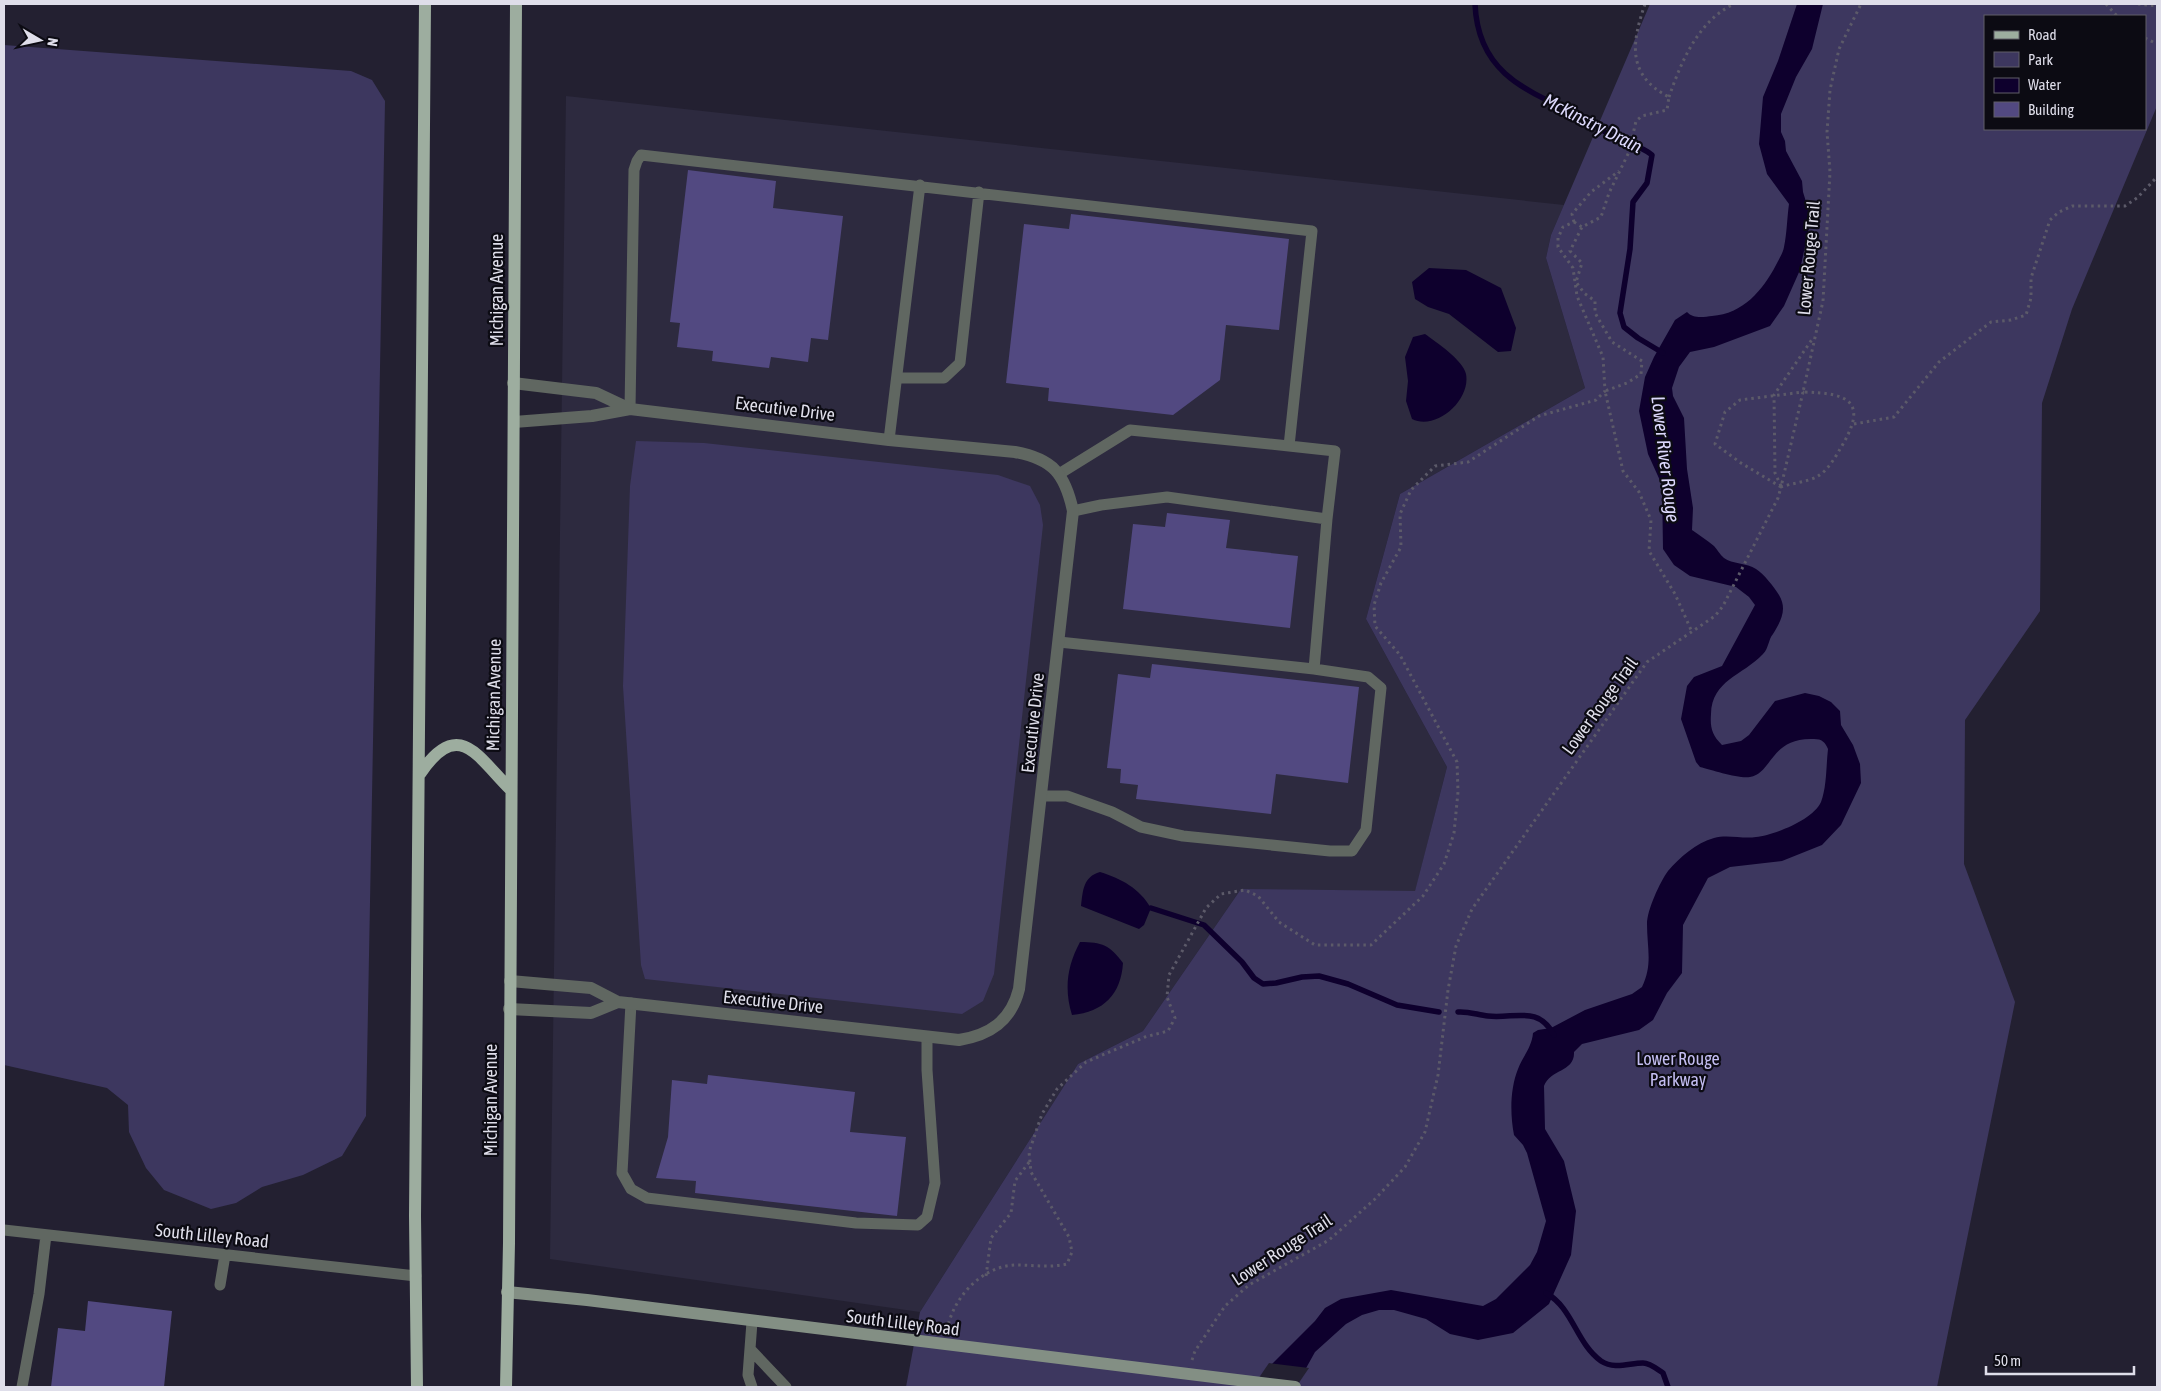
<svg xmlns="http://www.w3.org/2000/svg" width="2161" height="1391" font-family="'Asap Condensed',sans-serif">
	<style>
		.built { fill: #2d2a3f }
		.green { fill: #3d375f; fill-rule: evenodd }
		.water { fill: #0e002d }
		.pier { fill: #232031 }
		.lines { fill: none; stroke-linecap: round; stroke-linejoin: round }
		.stream { stroke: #0e002d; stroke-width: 5.5 }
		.building { fill: #524981 }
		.path { stroke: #5c5a69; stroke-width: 3; stroke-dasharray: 2.5 4; stroke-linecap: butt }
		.lane { stroke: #606761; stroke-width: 11 }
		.street { stroke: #606761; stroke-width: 12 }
		.secondary { stroke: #838f84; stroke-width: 12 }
		.primary { stroke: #9dad9f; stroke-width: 12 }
		.labels { text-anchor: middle; stroke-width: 4.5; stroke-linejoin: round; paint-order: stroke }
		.street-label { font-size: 18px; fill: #dfdeea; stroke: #0c0b13 }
		.park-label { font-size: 18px; fill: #c3bdf1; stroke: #0c0b13 }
		.water-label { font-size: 19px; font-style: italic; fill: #dcd8fc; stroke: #0c0b13 }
	</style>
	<rect width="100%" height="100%" fill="#232031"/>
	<path class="built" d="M566 96 1564 205 1551 235 1546 258 1585 388 1400 494 1366 619 1447 767 1415 892 1241 889 1143 1031 1078 1064 920 1312 550 1259Z"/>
	<path class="green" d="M1650 4H2157V106L2072 309 2042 403 2040 611 1965 720 1964 864 2015 1002 1937 1387H906L920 1312 1078 1064 1143 1031 1241 889 1415 891 1447 767 1366 619 1400 494 1585 388 1546 258 1551 235ZM1985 16H2145V129H1985Z
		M4 45 351 71 372 80 385 101 366 1116 342 1156 303 1175 262 1187 236 1203 211 1209 164 1190 146 1168 129 1132 128 1105 107 1088 4 1065Z
		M636 441 704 443 998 475 1030 486 1040 505 1043 525 994 974 983 1001 962 1014 645 979 641 965 623 686 630 486Z"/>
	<path class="water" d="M1797 4H1823L1812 49 1796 77 1781 114V132L1785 141 1786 151 1802 181 1803 192 1811 218 1800 270 1784 306 1770 326 1714 347 1690 352 1679 367 1672 388 1673 396 1684 418 1687 469 1693 508 1692 530C1699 535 1707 540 1714 546 1717 549 1720 555 1724 558 1732 564 1747 563 1756 569 1764 574 1774 587 1779 595 1788 610 1780 622 1773 634 1768 640 1769 648 1763 654 1742 676 1712 680 1711 714 1710 728 1712 735 1722 745L1741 741 1749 735 1775 701 1805 693 1819 696 1831 702 1840 711 1841 725 1853 745 1860 764 1861 783 1841 825 1822 845 1782 861 1730 867 1708 878 1683 925 1682 973 1667 993 1653 1020 1639 1030 1582 1044 1574 1052C1575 1072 1550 1069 1544 1086L1545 1129 1564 1161 1576 1211 1571 1255 1549 1304 1513 1333 1478 1340 1450 1334 1426 1319 1394 1310H1379L1362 1315 1346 1324 1315 1352 1305 1370 1270 1366 1315 1321 1325 1308 1341 1299 1391 1290 1483 1306 1496 1299 1530 1265 1537 1252 1546 1221 1527 1153 1523 1145 1514 1135C1510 1114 1510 1089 1518 1069 1523 1056 1532 1047 1533 1033L1538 1030 1551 1028 1585 1010 1632 994 1642 987C1653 964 1647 948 1647 924 1647 910 1660 882 1668 871 1680 857 1696 843 1714 838 1727 834 1742 839 1756 837 1774 835 1813 820 1821 802 1827 786 1826 766 1828 749 1825 742 1822 739 1814 739 1770 737 1773 773 1750 777 1739 779 1712 770 1700 767L1696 762 1681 719 1687 686 1694 677 1722 666 1755 605 1749 597 1736 587 1690 576 1674 565 1663 549 1662 485 1648 454 1639 411 1645 377 1654 357 1675 320 1687 312C1693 319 1704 317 1712 316 1743 314 1763 290 1776 265 1779 259 1783 253 1784 247 1787 233 1787 218 1789 204L1767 174 1759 144 1763 97 1778 61Z
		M1429 268 1466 270 1501 288 1516 328 1511 351 1498 352 1449 314 1428 307 1415 299 1412 282Z
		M1425 334C1436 342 1463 360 1466 374 1471 400 1436 431 1412 419L1406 401 1408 381 1405 357 1413 337Z
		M1100 872C1122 879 1139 888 1151 908L1144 925 1139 929 1081 906C1083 890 1083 877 1100 872Z
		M1080 942C1102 942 1110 945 1123 963 1121 994 1104 1012 1072 1015 1064 989 1067 966 1080 942Z"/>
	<path class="pier" d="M1269 1363 1309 1368 1296 1387 1256 1382Z"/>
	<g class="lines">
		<path class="stream" d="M1475 4C1478 76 1530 92 1586 118 1596 123 1604 133 1614 138 1626 144 1641 145 1652 155L1647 183 1633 202 1630 249 1620 313 1624 327 1638 338 1663 353
			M1151 908 1204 925 1242 962 1254 978 1263 984 1276 983 1302 977 1319 976 1348 984 1397 1005 1439 1012
			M1458 1012C1468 1011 1478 1015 1488 1016 1515 1019 1538 1005 1554 1035
			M1546 1293C1573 1308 1576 1343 1601 1361 1615 1370 1629 1363 1643 1363 1650 1363 1657 1369 1663 1373L1668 1387"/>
	</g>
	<path class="building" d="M688 170 776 181 773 208 843 216 828 340 811 338 808 362 771 357 769 368 712 361 713 351 677 347 680 323 670 322Z
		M1071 214 1289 239 1279 330 1226 325 1220 380 1173 415 1048 401 1049 388 1006 383 1024 224 1069 229Z
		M1167 513 1230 520 1226 548 1298 556 1290 628 1123 609 1133 524 1165 527Z
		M1152 664 1359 687 1348 783 1276 774 1271 814 1136 799 1138 785 1120 783 1121 769 1107 768 1118 674 1150 678Z
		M708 1075 855 1092 850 1132 906 1137 897 1216 695 1193 696 1181 656 1178 668 1137 672 1080 707 1084Z
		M88 1301 172 1311 164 1387H51L58 1328 85 1331Z"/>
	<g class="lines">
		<path class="path" d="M1645 4C1632 42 1626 75 1669 97L1667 110 1642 116 1636 121 1629 152 1609 193 1601 217 1582 227 1570 251 1582 263 1576 282 1584 293 1595 301V313L1612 342 1642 361 1641 374 1627 383 1605 391 1623 471 1639 492 1651 520 1649 551 1675 594 1692 632
			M2106 4 2117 16
			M2138 4 2157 6
			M2145 38 2157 44
			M1669 97C1681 62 1698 21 1734 4
			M1574 222 1572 214 1591 192 1619 171
			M1574 222 1582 227
			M1803 392 1781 487 1741 463 1715 444 1725 412 1740 400Z
			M1854 424 1894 417 1939 362 1991 322 2011 320 2026 315 2031 298V278L2050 220 2059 212 2072 206H2125L2137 198 2157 177
			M1781 486 1775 473 1774 395 1813 338
			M986 1276 991 1238 1011 1213 1015 1181 1030 1161
			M947 1330C953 1298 981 1266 1016 1265 1033 1265 1050 1268 1067 1264L1072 1252 1069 1237 1031 1172 1029 1152 1042 1114 1057 1089 1086 1062 1145 1037 1168 1031 1175 1018 1167 997 1169 975 1206 908 1221 894 1245 890 1258 896 1279 922 1315 945H1371L1423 896 1444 864 1454 833 1458 792 1457 762 1400 655 1375 626 1374 605 1381 583 1401 547 1400 514 1411 490 1435 466 1468 462 1539 416 1596 400 1605 391 1603 357 1577 296 1573 268 1558 247V238L1563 227 1574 222
			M1192 1360 1195 1351 1225 1306 1249 1285 1329 1240 1375 1199 1405 1167 1425 1132 1438 1075 1448 990 1456 946 1472 909 1647 662 1715 616 1723 606 1778 498 1781 487C1792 483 1808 482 1818 476 1827 471 1835 458 1840 449 1869 402 1850 393 1803 392L1823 301 1830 172 1827 132 1830 90 1839 49 1861 4"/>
		<path class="lane" d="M897 378H944L960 363 979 192
			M630 409 634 170 637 161 641 155 1312 231 1289 446 1130 430 1059 474
			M889 440 920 185
			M1289 446 1335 451 1327 519
			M1059 642 1314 669
			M1042 796H1067L1112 812 1141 827 1183 836 1330 851H1352L1366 830 1381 688 1368 677 1314 669 1327 519 1167 497 1101 505 1073 511
			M631 1003 622 1173 631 1189 647 1198 856 1223 918 1225 927 1217 935 1183 927 1070V1037
			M4 1230 416 1276
			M220 1285 225 1255
			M751 1350 786 1387
			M22 1387 39 1294 46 1235
			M752 1387 748 1375 752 1322"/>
		<path class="street" d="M513 383 596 393 630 409
			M510 981 591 988 618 1002 959 1040C990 1035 1011 1021 1019 989L1073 511C1065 474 1053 459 1015 452L889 440 630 409 592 416 514 422
			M509 1009 591 1013 618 1002"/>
		<path class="secondary" d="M507 1292 587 1300 1295 1387"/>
		<path class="primary" d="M420 774C458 717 477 756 510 789
			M417 1387 415 1216 425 4
			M506 1387 509 1243 516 4"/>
	</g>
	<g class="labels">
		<g class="street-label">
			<text transform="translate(1809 258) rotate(-85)" y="6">Lower Rouge Trail</text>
			<text transform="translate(497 290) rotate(-90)" y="6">Michigan Avenue</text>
			<text transform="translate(785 409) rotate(7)" y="6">Executive Drive</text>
			<text transform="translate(494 695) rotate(-89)" y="6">Michigan Avenue</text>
			<text transform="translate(1600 706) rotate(-54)" y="6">Lower Rouge Trail</text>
			<text transform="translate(1033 723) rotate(-84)" y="6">Executive Drive</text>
			<text transform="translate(773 1002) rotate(6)" y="6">Executive Drive</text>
			<text transform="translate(491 1100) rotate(-90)" y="6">Michigan Avenue</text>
			<text transform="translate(212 1236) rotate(6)" y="6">South Lilley Road</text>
			<text transform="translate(1282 1250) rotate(-33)" y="6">Lower Rouge Trail</text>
			<text transform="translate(903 1323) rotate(7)" y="6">South Lilley Road</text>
		</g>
		<g class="park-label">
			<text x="1678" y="1065">Lower Rouge<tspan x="1678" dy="21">Parkway</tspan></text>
		</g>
		<g class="water-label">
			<text transform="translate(1593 123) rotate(27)" y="7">McKinstry Drain</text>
			<text transform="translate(1666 459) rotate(83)" y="7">Lower River Rouge</text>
		</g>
	</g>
	<rect width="2161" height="1391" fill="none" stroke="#dfdeea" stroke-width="10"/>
	<rect x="1984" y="15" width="162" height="115" fill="#0c0b13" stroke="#605f69"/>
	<rect x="1994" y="31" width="25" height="8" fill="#9dad9f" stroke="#605f69"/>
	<text x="2028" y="40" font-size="15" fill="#dfdeea">Road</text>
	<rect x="1994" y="52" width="25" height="15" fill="#3d375f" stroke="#605f69"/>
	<text x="2028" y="65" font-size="15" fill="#dfdeea">Park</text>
	<rect x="1994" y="78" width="25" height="15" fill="#0e002d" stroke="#605f69"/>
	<text x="2028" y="90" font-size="15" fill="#dfdeea">Water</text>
	<rect x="1994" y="102" width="25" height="15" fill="#524981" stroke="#605f69"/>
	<text x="2028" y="115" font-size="15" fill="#dfdeea">Building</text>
	<g transform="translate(40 40) rotate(99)" stroke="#0c0b13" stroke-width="4" paint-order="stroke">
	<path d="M0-4L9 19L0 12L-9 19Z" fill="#dfdeea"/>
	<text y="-8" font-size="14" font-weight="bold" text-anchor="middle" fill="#dfdeea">N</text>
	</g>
	<path d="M1986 1366v8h148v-8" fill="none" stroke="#dfdeea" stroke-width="2.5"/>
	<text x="1994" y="1366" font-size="15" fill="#dfdeea" stroke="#0c0b13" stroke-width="4" paint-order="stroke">50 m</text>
</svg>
